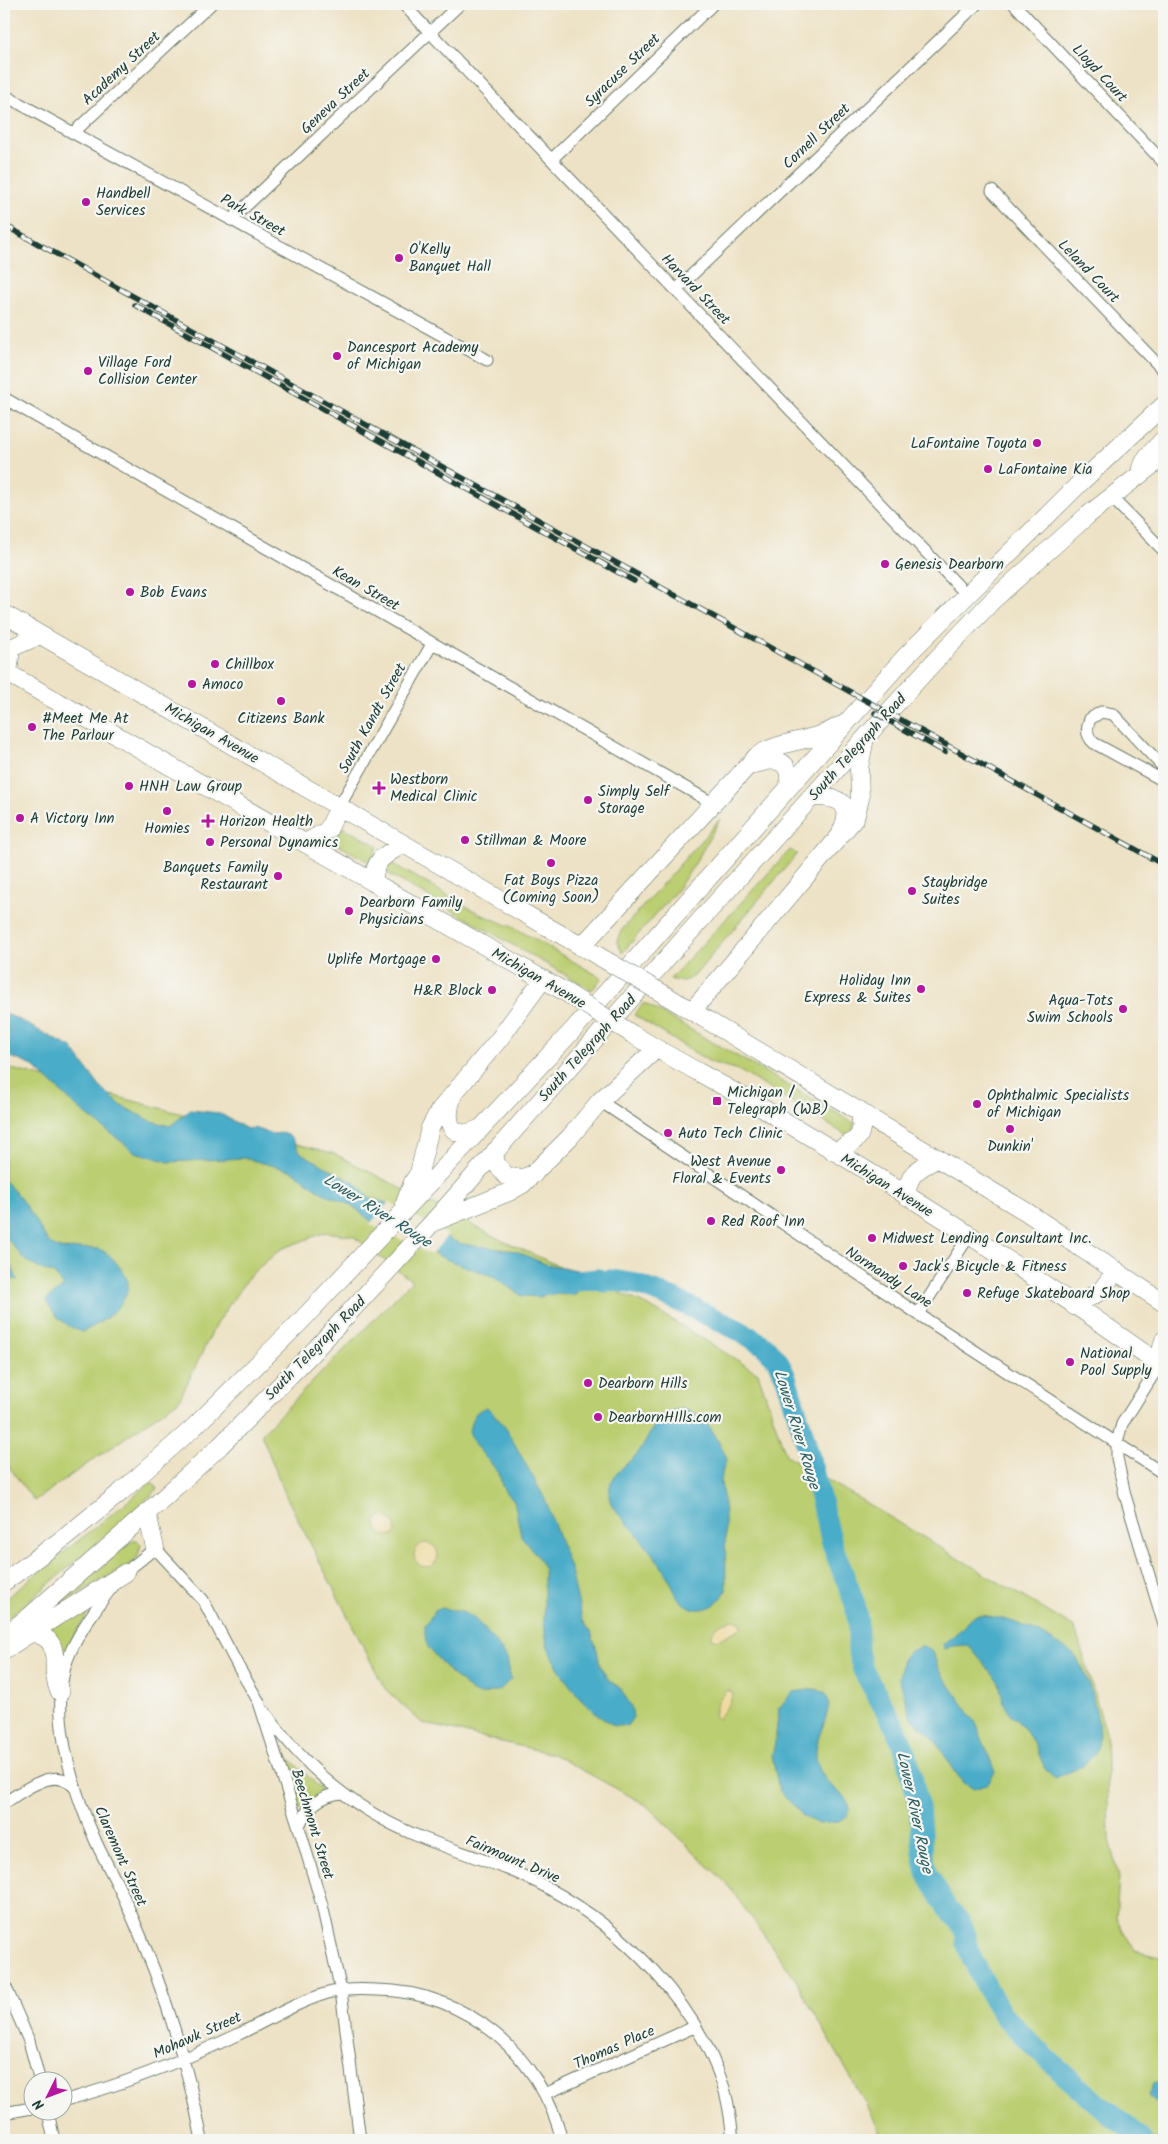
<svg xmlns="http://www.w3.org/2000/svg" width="1168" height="2144" font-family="Kalam,sans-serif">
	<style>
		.green { fill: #bbce71; stroke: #6d8652 }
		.sand { fill: #eeda9e; stroke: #868c69 }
		.water { fill: #49acc8; stroke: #34747e }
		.pier { fill: #ede2c5 }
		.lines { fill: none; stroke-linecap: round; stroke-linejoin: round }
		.river { stroke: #49acc8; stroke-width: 21 }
		.minor-casing { stroke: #677767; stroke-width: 13 }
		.primary-casing { stroke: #677767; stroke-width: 19 }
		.minor { stroke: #fff; stroke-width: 11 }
		.primary { stroke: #fff; stroke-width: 18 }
		.rail-casing { stroke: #1f3d34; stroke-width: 5.5 }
		.rail { stroke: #f6f6f2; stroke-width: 4; stroke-dasharray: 11; stroke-linecap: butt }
		.primary-bridge-casing { stroke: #677767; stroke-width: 19; stroke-linecap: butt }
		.primary-bridge { stroke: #fff; stroke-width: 18 }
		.poi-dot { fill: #b5179e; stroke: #f6f6f2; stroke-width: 2 }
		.labels { text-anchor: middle; stroke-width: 4.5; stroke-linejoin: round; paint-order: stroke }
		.street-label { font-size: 15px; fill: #1f3d34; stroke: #f6f6f2 }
		.poi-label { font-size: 15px; fill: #1f3d34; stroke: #f6f6f2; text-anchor: start }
		.water-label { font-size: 16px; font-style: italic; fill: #2c5e60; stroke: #f6f6f2 }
	</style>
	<rect width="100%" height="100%" fill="#f6f6f2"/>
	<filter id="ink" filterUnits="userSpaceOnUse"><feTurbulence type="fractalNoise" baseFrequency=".02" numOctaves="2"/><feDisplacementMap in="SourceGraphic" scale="10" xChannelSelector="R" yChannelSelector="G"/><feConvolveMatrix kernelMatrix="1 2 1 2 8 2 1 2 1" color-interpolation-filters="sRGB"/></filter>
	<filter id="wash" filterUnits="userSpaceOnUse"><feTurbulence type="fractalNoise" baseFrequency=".0096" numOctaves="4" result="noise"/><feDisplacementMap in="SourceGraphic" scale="20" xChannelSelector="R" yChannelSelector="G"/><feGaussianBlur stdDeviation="1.12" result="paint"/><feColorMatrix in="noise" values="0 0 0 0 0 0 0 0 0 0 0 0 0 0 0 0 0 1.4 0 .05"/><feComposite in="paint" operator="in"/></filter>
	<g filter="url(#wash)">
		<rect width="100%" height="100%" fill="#ede2c5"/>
		<path class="green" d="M720 819 696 862 677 890 622 953 617 941 621 931Z
			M343 827 378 846 371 861H367L333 842 332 840 338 835Z
			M790 850 797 854 696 974C687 981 680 983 670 979Z
			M393 864 480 914 515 928 602 978 592 990 390 875 386 869 389 865Z
			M644 1003 854 1123 852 1135H846L738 1070 710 1062 634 1015Z
			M4 1067 335 1154 503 1241 649 1306 758 1373 786 1455 1075 1628 1106 1733 1109 1840 1119 1877 1116 1918 1135 1951 1164 1958V2140H883L872 2115 794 1977 727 1884 646 1805 553 1754 422 1723 385 1689 286 1496 261 1434 412 1281 353 1236 326 1232 281 1249 250 1275 216 1324 179 1400 34 1501 4 1460Z
			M152 1482 158 1489 108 1534 4 1622V1600Z
			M133 1540H137L141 1544 138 1556 134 1562 57 1606Z
			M96 1598 64 1655H62L49 1629Z
			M280 1752 284 1753 322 1790V1793L304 1809 299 1807Z"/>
		<path class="sand" d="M383 1516C390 1517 396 1524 396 1532L392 1536 382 1535C378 1531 374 1525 377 1519Z
			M414 1555a12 12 0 1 1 24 0a12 12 0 1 1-24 0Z
			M734 1620 741 1623V1628L718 1640 712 1638C711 1625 724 1622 734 1620Z
			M727 1690 733 1693 730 1703 718 1719 714 1715 717 1703Z"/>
		<path class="water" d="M4 1012 72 1048 100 1087 122 1106 149 1120 170 1126 190 1110 219 1113 247 1129 254 1128 273 1134 282 1133 291 1137 301 1153 355 1183 368 1197 386 1203 451 1240 462 1244 516 1251 545 1264 577 1270 576 1295 545 1294 542 1297 522 1296 495 1277 445 1259 371 1221 351 1205 323 1193 293 1171 244 1158 169 1162 135 1152 79 1109 33 1066 4 1054Z
			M4 1181C17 1192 26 1206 35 1220 40 1228 44 1238 52 1245 64 1254 84 1246 98 1249 106 1251 113 1258 118 1265 123 1271 130 1281 128 1289 122 1310 100 1324 82 1332 65 1325 54 1317 46 1300L64 1287 54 1274 36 1267 25 1260 4 1235Z
			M4 1251 18 1280 4 1278Z
			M487 1407 497 1417 507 1430 545 1499 571 1571 582 1619 591 1632 597 1650 600 1665 608 1679 620 1688 631 1706 633 1717 627 1726H615L603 1719 580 1698 565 1679 558 1667 547 1645 544 1622V1570L538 1557 521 1536 514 1500 506 1493 502 1486 499 1473 475 1445 469 1431C472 1418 473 1412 487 1407Z
			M682 1409C712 1418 713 1434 727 1458L723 1469 721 1481 725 1513 726 1590C718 1610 693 1617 678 1598 674 1593 673 1586 670 1581 667 1575 663 1570 660 1564 653 1554 644 1544 637 1534 628 1522 609 1510 609 1494 609 1471 633 1463 643 1446 653 1428 660 1410 682 1409Z
			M442 1608 462 1612 475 1619 484 1628 507 1658 511 1679 500 1690 479 1695 469 1690 462 1682 451 1674 428 1647 425 1636V1625L435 1611Z
			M977 1615C1009 1617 1033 1628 1059 1645 1064 1648 1071 1651 1075 1656 1088 1671 1106 1733 1096 1751 1088 1766 1070 1772 1055 1778L1045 1769 1036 1747 1023 1727 1011 1715 1003 1701 999 1682 968 1645 953 1646 945 1649 943 1644 963 1628 969 1619Z
			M923 1646 933 1651 938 1668 976 1723 995 1772 988 1784 974 1789 962 1782 934 1739 911 1717 899 1678 903 1658 909 1652Z
			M816 1689 825 1693 829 1702C827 1729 806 1746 822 1774 830 1788 844 1791 850 1807L847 1817 839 1822 819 1824 804 1817 779 1790 772 1756 775 1743 779 1708 793 1692Z
			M1164 2080V2104L1156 2103 1148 2096 1153 2083Z"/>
		<path class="pier" d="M389 1202 448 1235 431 1255 370 1224Z"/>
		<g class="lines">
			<path class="river" d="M548 1284 598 1279 604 1282 610 1280 636 1284 674 1299 740 1331 763 1345 777 1359 786 1377 804 1436 833 1547 855 1604 858 1624V1651L863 1670 896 1729 907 1755 919 1807 923 1853 927 1873 947 1908 961 1923 966 1935V1942L973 1961 998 2008 1006 2019 1059 2070 1099 2105 1126 2125 1142 2140"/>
		</g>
	</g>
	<g filter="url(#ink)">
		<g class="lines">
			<g class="minor-casing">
				<path id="minor" d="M403 4 967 595
					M1014 4 1164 163
					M4 95 487 360
					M73 133 211 4
					M552 159 713 4
					M992 191 1164 371
					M231 220 460 4
					M676 290 977 4
					M4 398 714 804
					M1111 497 1164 551
					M1164 768 1113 714 1101 712 1090 719C1086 728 1086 736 1094 743L1164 781
					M339 807 432 644
					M600 1101 918 1314 1164 1474
					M918 1314 969 1236
					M1160 1364 1122 1424 1117 1442V1458L1125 1495 1164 1625
					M265 1712C307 1771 358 1813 425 1839 466 1855 510 1867 548 1888 624 1930 695 2001 723 2085 729 2103 731 2121 733 2140
					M4 1803C24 1791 57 1763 76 1789
					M299 1826C307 1806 321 1795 342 1793
					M4 1983 29 2041 40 2082
					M545 2094 694 2027
					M62 2101C123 2085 182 2061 239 2034 268 2020 297 2002 328 1993 344 1989 361 1989 377 1990 466 1991 541 2055 562 2140
					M48 2112 54 2140
					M4 2113 32 2108
					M202 2140C187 2061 161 1980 128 1907 119 1885 106 1864 96 1842 74 1792 52 1726 64 1671 70 1642 105 1593 126 1572 135 1564 146 1556 155 1548L203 1600 239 1668 259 1702 301 1834 322 1905 341 1991 360 2140"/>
			</g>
			<g class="primary-casing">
				<path id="primary" d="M1141 468 1147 457 1164 439
					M4 614 607 961
					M4 671 567 993
					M8 674 11 648 40 635
					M753 765C776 757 791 758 789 786
					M811 797C836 796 855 801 842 830
					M305 843 328 830 339 807
					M374 883C373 859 385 855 403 844
					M581 947 757 756C782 739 815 742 839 726
					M665 995 1025 1211 1164 1303
					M692 1011 855 818 860 799 859 768 865 738
					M632 1034C676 1061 722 1084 767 1111 903 1190 1036 1276 1164 1367
					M452 1098C443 1124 453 1143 481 1128
					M495 1151V1162L506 1176 523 1178 534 1174
					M834 1152C857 1140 866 1139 859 1110
					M906 1196C910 1170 916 1171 938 1158
					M405 1203 413 1182 419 1173 430 1128 439 1111 500 1038 543 979
					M437 1221 509 1192 523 1184 570 1137 600 1101 656 1049
					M1074 1306 1101 1291 1116 1270
					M1160 1364V1355L1164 1340
					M147 1513 155 1548
					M4 1582 68 1535 121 1492 193 1428 299 1323 572 1031 905 657 1081 482 1164 405
					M33 1633C67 1640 47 1669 60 1692
					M4 1636 29 1617 147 1513 220 1446 310 1355 432 1223 705 915 932 664 993 600 1032 565 1088 515 1164 456
					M4 1650 125 1573"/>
			</g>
			<use href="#minor" class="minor"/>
			<use href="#primary" class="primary"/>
			<g class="rail-casing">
				<path id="rail" d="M4 225 1164 865
					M135 305 634 581
					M875 713 945 752"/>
			</g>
			<use href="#rail" class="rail"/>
			<g class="primary-bridge-casing">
				<path id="primary-bridge" d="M607 961 665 995
					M567 993 632 1034"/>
			</g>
			<use href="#primary-bridge" class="primary-bridge"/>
		</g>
	</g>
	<g class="poi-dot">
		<circle cx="86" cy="202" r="5"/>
		<circle cx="399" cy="258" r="5"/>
		<circle cx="337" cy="356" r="5"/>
		<circle cx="88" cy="371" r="5"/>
		<circle cx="1037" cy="443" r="5"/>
		<circle cx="988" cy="469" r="5"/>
		<circle cx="885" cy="564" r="5"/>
		<circle cx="130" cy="592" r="5"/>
		<circle cx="215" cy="664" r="5"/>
		<circle cx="192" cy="684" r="5"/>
		<circle cx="281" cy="701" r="5"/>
		<circle cx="32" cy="727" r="5"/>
		<circle cx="129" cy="786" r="5"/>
		<path d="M376.5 780.5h5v5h5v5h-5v5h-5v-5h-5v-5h5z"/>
		<circle cx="588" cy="800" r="5"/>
		<circle cx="167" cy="811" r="5"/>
		<circle cx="20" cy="818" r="5"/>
		<path d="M205.5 813.5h5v5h5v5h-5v5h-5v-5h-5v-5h5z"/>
		<circle cx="465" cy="840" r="5"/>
		<circle cx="210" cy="842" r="5"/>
		<circle cx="551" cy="863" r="5"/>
		<circle cx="278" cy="876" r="5"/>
		<circle cx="912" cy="891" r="5"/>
		<circle cx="349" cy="911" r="5"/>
		<circle cx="436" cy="959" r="5"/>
		<circle cx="921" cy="989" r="5"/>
		<circle cx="492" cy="990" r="5"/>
		<circle cx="1123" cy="1009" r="5"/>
		<rect x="712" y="1096" width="10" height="10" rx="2.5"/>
		<circle cx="977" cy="1104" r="5"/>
		<circle cx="1010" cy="1129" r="5"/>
		<circle cx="668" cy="1133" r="5"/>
		<circle cx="781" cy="1170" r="5"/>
		<circle cx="711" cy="1221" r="5"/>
		<circle cx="872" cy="1238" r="5"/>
		<circle cx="903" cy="1266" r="5"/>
		<circle cx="967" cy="1293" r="5"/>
		<circle cx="1070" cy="1362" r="5"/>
		<circle cx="588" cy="1383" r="5"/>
		<circle cx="598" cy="1417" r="5"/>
	</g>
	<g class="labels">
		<g class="street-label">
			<text transform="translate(121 68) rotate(-43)" y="5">Academy Street</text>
			<text transform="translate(622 70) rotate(-44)" y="5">Syracuse Street</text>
			<text transform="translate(1100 73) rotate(47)" y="5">Lloyd Court</text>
			<text transform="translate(335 101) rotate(-43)" y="5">Geneva Street</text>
			<text transform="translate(816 136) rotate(-44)" y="5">Cornell Street</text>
			<text transform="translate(253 215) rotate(29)" y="5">Park Street</text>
			<text transform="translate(1089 271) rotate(46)" y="5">Leland Court</text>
			<text transform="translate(696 289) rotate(46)" y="5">Harvard Street</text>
			<text transform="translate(366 588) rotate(30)" y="5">Kean Street</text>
			<text transform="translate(372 718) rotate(-61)" y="5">South Kandt Street</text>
			<text transform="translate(212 733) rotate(30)" y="5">Michigan Avenue</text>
			<text transform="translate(857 747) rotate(-48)" y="5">South Telegraph Road</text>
			<text transform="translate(539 978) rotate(30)" y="5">Michigan Avenue</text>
			<text transform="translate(587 1048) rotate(-48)" y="5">South Telegraph Road</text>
			<text transform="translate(887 1185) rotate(32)" y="5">Michigan Avenue</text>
			<text transform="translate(889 1277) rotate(33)" y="5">Normandy Lane</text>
			<text transform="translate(315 1348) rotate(-46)" y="5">South Telegraph Road</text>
			<text transform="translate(313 1824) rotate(73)" y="5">Beechmont Street</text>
			<text transform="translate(121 1856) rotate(66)" y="5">Claremont Street</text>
			<text transform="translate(513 1859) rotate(23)" y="5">Fairmount Drive</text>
			<text transform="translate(197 2035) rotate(-24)" y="5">Mohawk Street</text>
			<text transform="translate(614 2047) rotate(-24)" y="5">Thomas Place</text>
		</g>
		<g class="poi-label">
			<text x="96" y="198">Handbell<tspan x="96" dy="17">Services</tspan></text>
			<text x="409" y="254">O'Kelly<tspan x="409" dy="17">Banquet Hall</tspan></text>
			<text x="347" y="352">Dancesport Academy<tspan x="347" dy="17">of Michigan</tspan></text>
			<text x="98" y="367">Village Ford<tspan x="98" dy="17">Collision Center</tspan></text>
			<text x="1027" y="448" text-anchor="end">LaFontaine Toyota</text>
			<text x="998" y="474">LaFontaine Kia</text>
			<text x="895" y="569">Genesis Dearborn</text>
			<text x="140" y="597">Bob Evans</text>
			<text x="225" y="669">Chillbox</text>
			<text x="202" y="689">Amoco</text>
			<text x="42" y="723">#Meet Me At<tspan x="42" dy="17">The Parlour</tspan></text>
			<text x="281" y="723" text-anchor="middle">Citizens Bank</text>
			<text x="390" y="784">Westborn<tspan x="390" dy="17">Medical Clinic</tspan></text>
			<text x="139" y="791">HNH Law Group</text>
			<text x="598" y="796">Simply Self<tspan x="598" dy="17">Storage</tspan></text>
			<text x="30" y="823">A Victory Inn</text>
			<text x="219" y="826">Horizon Health</text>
			<text x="167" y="833" text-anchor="middle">Homies</text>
			<text x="475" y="845">Stillman &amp; Moore</text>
			<text x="220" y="847">Personal Dynamics</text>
			<text x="268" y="872" text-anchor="end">Banquets Family<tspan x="268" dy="17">Restaurant</tspan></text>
			<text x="551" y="885" text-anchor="middle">Fat Boys Pizza<tspan x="551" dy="17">(Coming Soon)</tspan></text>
			<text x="922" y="887">Staybridge<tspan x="922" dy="17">Suites</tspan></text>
			<text x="359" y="907">Dearborn Family<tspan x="359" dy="17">Physicians</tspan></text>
			<text x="426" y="964" text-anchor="end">Uplife Mortgage</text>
			<text x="911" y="985" text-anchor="end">Holiday Inn<tspan x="911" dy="17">Express &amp; Suites</tspan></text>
			<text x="482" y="995" text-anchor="end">H&amp;R Block</text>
			<text x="1113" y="1005" text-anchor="end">Aqua-Tots<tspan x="1113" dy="17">Swim Schools</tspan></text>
			<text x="727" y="1097">Michigan /<tspan x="727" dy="17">Telegraph (WB)</tspan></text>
			<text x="987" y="1100">Ophthalmic Specialists<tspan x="987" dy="17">of Michigan</tspan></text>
			<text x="678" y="1138">Auto Tech Clinic</text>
			<text x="1010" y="1151" text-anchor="middle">Dunkin'</text>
			<text x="771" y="1166" text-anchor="end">West Avenue<tspan x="771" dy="17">Floral &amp; Events</tspan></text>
			<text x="721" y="1226">Red Roof Inn</text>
			<text x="882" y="1243">Midwest Lending Consultant Inc.</text>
			<text x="913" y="1271">Jack's Bicycle &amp; Fitness</text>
			<text x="977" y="1298">Refuge Skateboard Shop</text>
			<text x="1080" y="1358">National<tspan x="1080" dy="17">Pool Supply</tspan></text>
			<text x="598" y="1388">Dearborn Hills</text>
			<text x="608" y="1422">DearbornHIlls.com</text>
		</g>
		<g class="water-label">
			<text transform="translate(378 1210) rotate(32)" y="6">Lower River Rouge</text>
			<text transform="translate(798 1429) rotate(73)" y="6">Lower River Rouge</text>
			<text transform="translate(916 1812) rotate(78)" y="6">Lower River Rouge</text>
		</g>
	</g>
	<rect width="1168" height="2144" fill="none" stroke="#f6f6f2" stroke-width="20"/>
	<g transform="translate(48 2096) rotate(228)"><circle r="24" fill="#f6f6f2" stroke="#a0aca6"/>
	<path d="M0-4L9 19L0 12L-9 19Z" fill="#b5179e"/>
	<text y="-8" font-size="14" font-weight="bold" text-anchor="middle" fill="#1f3d34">N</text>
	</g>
</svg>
